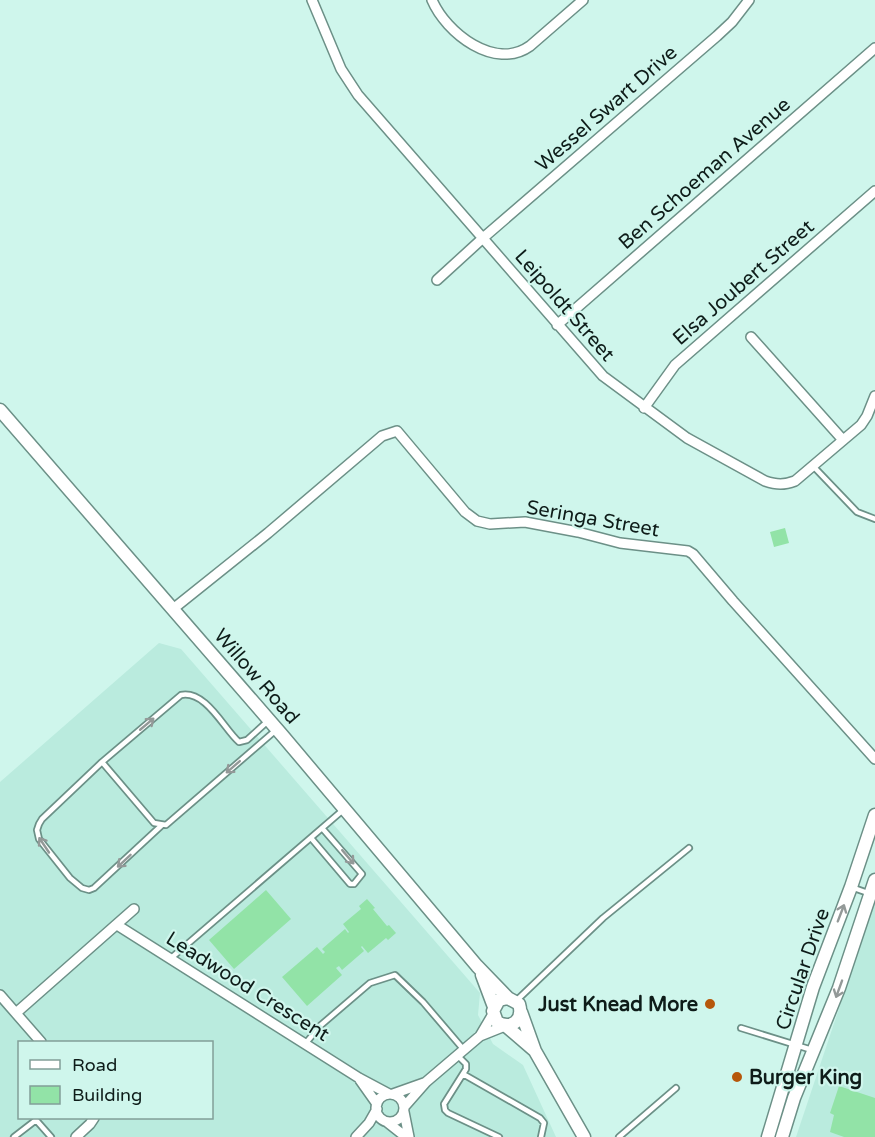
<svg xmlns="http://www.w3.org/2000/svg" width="875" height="1137" font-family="'Varela Round',sans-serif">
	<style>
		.built { fill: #baebde; fill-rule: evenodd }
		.building { fill: #92e3a7 }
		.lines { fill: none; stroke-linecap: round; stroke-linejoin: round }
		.service-casing { stroke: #6c9087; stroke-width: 8 }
		.minor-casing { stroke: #6c9087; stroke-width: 12 }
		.tertiary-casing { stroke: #6c9087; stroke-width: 15 }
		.service { stroke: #fff; stroke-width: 4.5 }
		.minor { stroke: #fff; stroke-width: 9 }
		.tertiary { stroke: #fff; stroke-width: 12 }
		.oneway { stroke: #939998 }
		.poi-dot { fill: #b6570b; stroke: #cff6ec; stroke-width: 2 }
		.labels { text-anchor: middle; stroke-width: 4.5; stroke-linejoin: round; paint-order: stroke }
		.street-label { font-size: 20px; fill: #0e1c19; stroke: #cff6ec }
		.poi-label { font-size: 20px; font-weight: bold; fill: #0e1c19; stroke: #cff6ec; text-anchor: end }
	</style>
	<rect width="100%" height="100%" fill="#cff6ec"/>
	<path class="built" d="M159 643 181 649 480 993 478 1015 493 1044 523 1065 556 1137H0V782ZM20 1042H212V1118H20Z
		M875 901V1137H796Z"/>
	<path class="building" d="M785 528 789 543 774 547 770 532Z
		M266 890 291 919 234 969 209 940Z
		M367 899 375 908 373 909 387 926 389 925 396 933 388 940 386 938 368 953 362 946 361 947 364 951 342 970 339 966 336 968 342 975 307 1006 282 977 317 947 323 954 325 952 322 949 345 929 348 933 349 932 343 924 361 909 359 906Z
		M839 1086 875 1098V1137H844L830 1132 834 1115 830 1113Z"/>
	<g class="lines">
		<g class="service-casing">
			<path id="service" d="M813 466 857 512 875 519
				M102 762 154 823 166 825 276 730
				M162 825 94 888 89 890 82 888 70 878 39 839 37 830 39 824 42 819 102 762 181 695C206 690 224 729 239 742L247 740 269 720
				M311 838 350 884H354L362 874 322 828
				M851 887 868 893
				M170 959 343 810
				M516 1001 603 918 689 848
				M741 1028 812 1050
				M305 1044 321 1025 370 983 395 975 423 1002 464 1050
				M457 1055 466 1064V1069L444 1104 445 1110 448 1113 499 1137
				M463 1074 540 1118 544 1123 541 1137
				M14 1137 36 1120 51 1137
				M619 1137 676 1088"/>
		</g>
		<g class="minor-casing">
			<path id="minor" d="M312 0 341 69 358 95 603 376 687 438 765 481C777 485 784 485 795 481L861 425 867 416 875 396
				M432 0C446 33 495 71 530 46L583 0
				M437 280 483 238 717 36 732 22 749 0
				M557 325 875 48
				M751 337 843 440
				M644 408 675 365 875 191
				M173 609 268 533 382 436 397 431 465 512 477 521 490 524 525 522 578 532 620 543 688 551 693 554 733 601 875 759
				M117 925 359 1078 389 1094
				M0 995 41 1042
				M16 1013 134 909
				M480 1036 493 1014
				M360 1080 377 1104
				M393 1094 424 1083
				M376 1108a14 14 0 1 1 28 0a14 14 0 1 1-28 0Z
				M404 1107 426 1082 480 1036 505 1026
				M404 1112 409 1137
				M387 1122 406 1137
				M76 1137 90 1124 94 1118
				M356 1137 369 1123 377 1109"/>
		</g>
		<g class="tertiary-casing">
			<path id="tertiary" d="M0 410 282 735 477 966 508 998 519 1004C524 1020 512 1030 497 1022L493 1011 499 1000 508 998
				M482 975 494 1007
				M521 1012 535 1051 584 1137
				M506 1026 534 1050
				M768 1137 813 987 851 887 875 815
				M782 1137 794 1098 839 988 875 880"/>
		</g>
		<use href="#service" class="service"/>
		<use href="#minor" class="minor"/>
		<use href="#tertiary" class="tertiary"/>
	</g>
	<defs><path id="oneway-shaft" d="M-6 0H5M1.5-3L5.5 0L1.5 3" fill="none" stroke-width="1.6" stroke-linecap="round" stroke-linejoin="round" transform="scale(1.5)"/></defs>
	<g class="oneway">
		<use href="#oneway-shaft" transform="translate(147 724) rotate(-40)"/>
		<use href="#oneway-shaft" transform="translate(233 767) rotate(139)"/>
		<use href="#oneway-shaft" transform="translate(44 845) rotate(-124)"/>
		<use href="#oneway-shaft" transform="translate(348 857) rotate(50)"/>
		<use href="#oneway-shaft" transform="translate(124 861) rotate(137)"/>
		<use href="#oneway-shaft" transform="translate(841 913) rotate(-69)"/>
		<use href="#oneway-shaft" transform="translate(839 989) rotate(110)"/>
	</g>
	<g class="poi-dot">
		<circle cx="710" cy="1004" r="6"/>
		<circle cx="737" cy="1077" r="6"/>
	</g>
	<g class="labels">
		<g class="street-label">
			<text transform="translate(606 108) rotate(-41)" y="7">Wessel Swart Drive</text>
			<text transform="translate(704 173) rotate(-41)" y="7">Ben Schoeman Avenue</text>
			<text transform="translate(743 282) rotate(-41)" y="7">Elsa Joubert Street</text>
			<text transform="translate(565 305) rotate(49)" y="7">Leipoldt Street</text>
			<text transform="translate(593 518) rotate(10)" y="7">Seringa Street</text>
			<text transform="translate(257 676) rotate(49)" y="7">Willow Road</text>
			<text transform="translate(802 969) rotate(-71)" y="7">Circular Drive</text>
			<text transform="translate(248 986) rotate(32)" y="7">Leadwood Crescent</text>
		</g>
		<g class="poi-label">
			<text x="698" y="1011">Just Knead More</text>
			<text x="749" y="1084" text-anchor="start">Burger King</text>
		</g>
	</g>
	<rect x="18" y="1041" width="195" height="78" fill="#cff6ec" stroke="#829f98" stroke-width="1.5"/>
	<rect x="30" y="1060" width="30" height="9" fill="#ffffff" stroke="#829f98" stroke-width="1.5"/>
	<text x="72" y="1071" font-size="18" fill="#0e1c19">Road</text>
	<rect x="30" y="1086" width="30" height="18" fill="#92e3a7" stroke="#829f98" stroke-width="1.5"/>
	<text x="72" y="1101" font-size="18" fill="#0e1c19">Building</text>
</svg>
